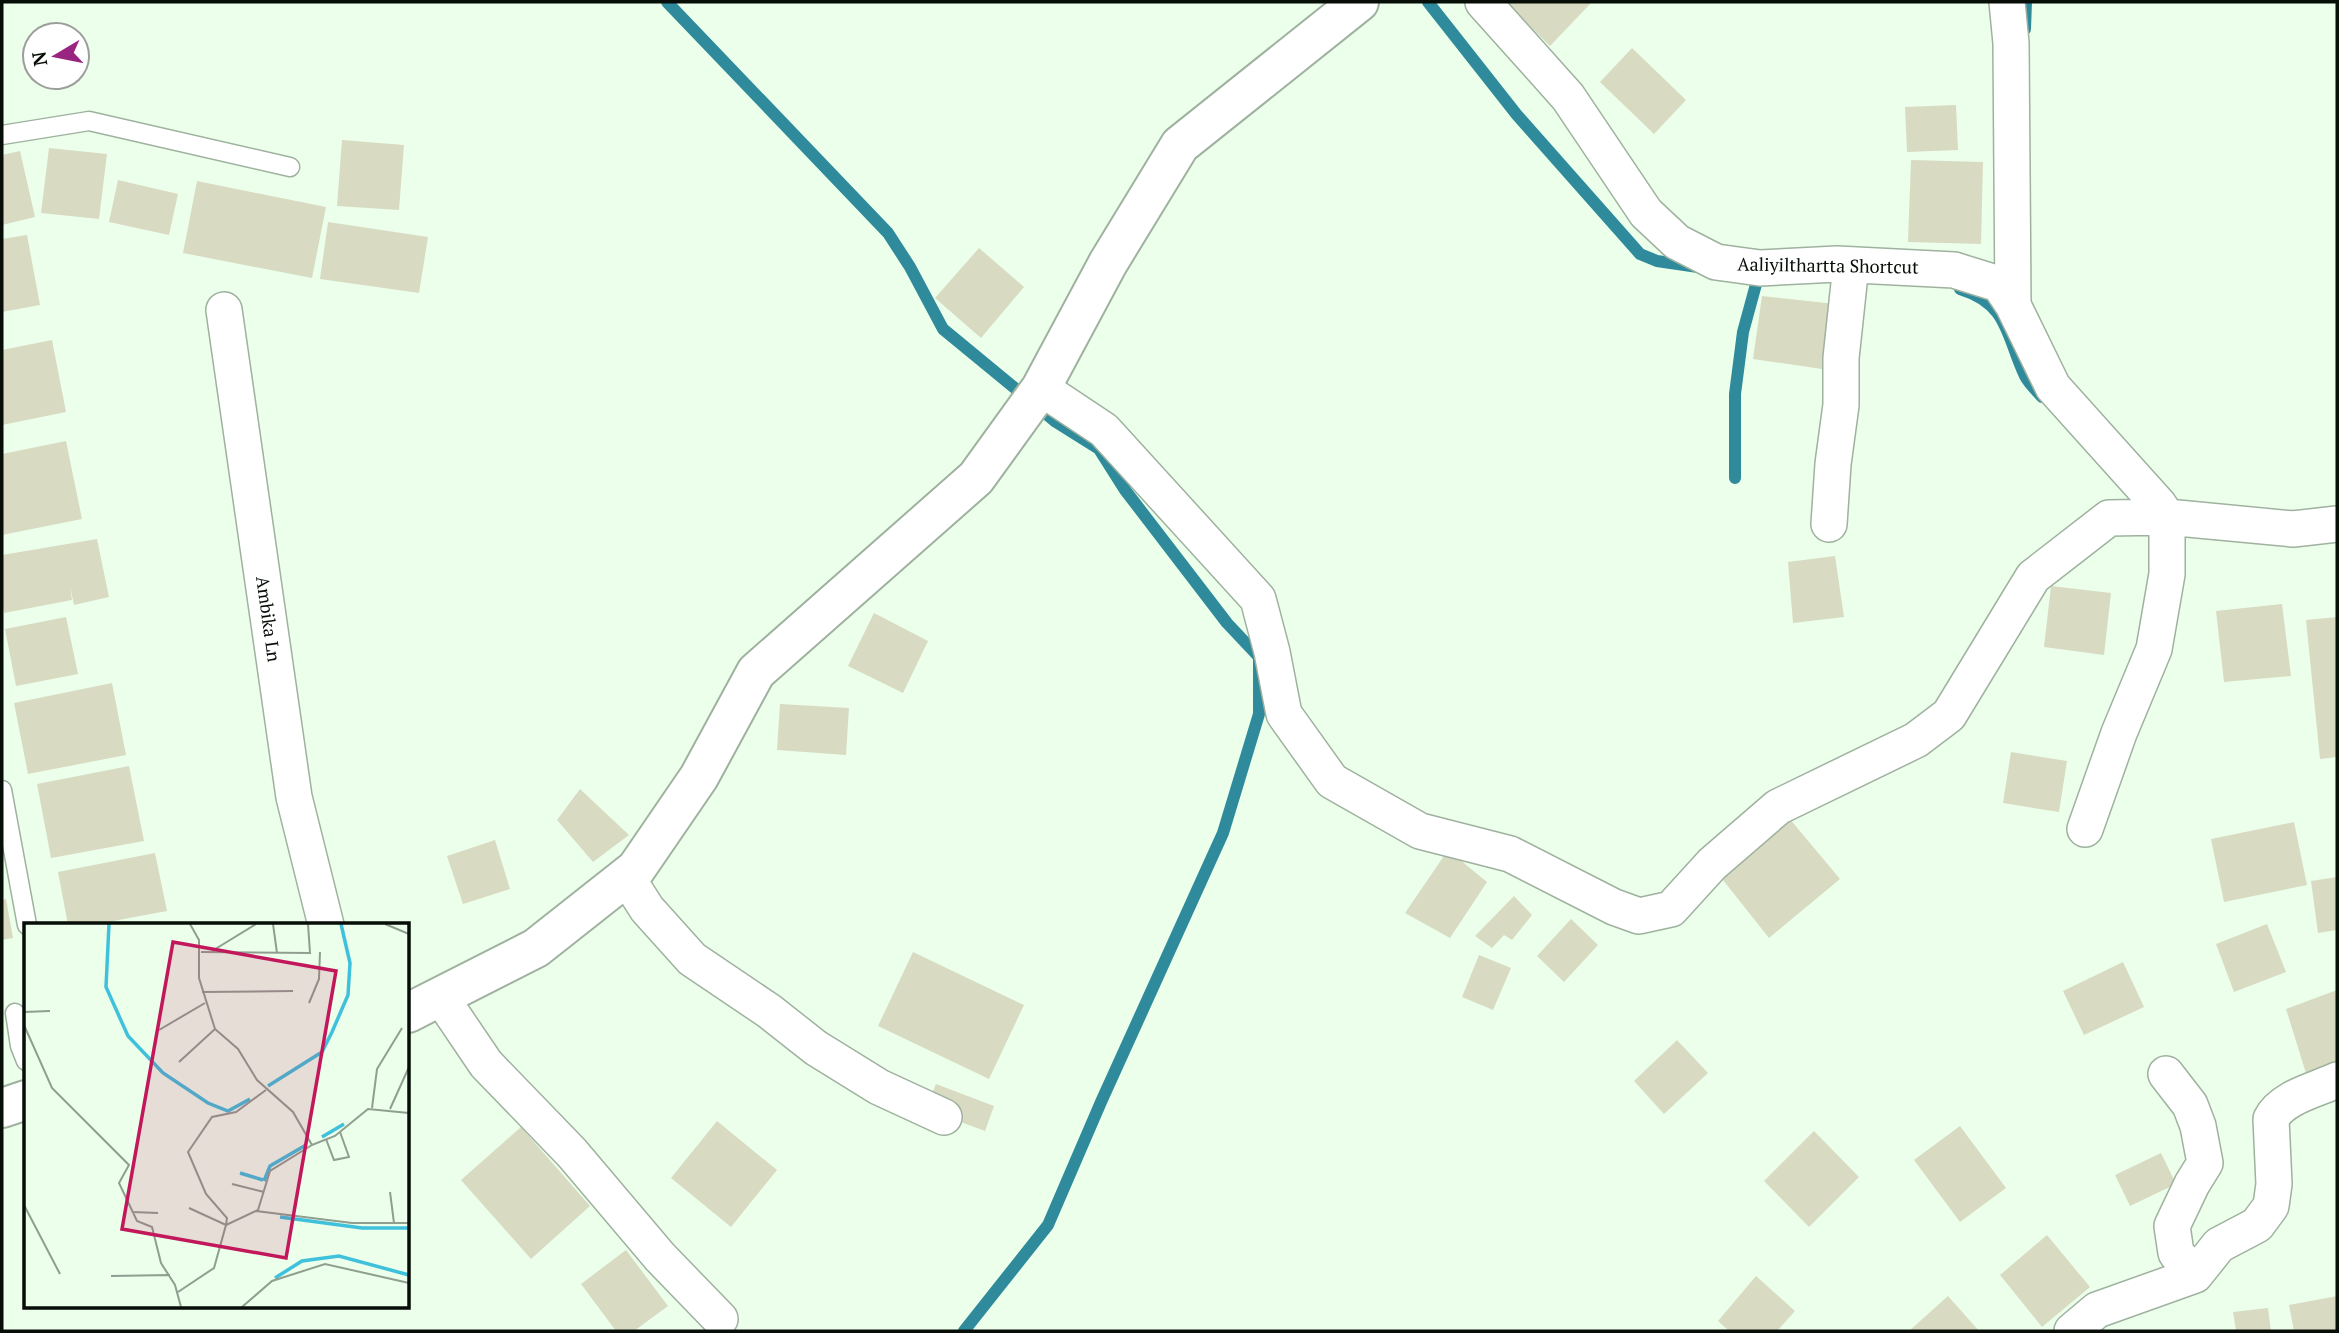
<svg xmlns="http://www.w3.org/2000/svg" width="2339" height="1333" font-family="'PT Serif',serif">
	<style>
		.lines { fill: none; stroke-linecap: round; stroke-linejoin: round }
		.stream { stroke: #2f8b9b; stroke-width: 12 }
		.building { fill: #d8dbc2 }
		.service-casing { stroke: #9fb19f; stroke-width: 21 }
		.minor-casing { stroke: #9fb19f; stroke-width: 38 }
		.secondary-casing { stroke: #9fb19f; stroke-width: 42 }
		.service { stroke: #fff; stroke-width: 18 }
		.minor { stroke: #fff; stroke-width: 35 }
		.secondary { stroke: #fff; stroke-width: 38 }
		.labels { text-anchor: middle; stroke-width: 7; stroke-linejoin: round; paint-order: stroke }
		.street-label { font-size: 18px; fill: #070d07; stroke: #fff }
		.inset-river { fill: none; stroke: #40c1db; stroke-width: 3.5 }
		.inset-road { fill: none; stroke: #909e90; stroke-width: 2 }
		.view { fill: #c2185b; fill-opacity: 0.15; stroke: #c2185b; stroke-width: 3.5 }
		.inset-edge { fill: none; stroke: #070d07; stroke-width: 3.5 }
	</style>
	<rect width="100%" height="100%" fill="#ebffeb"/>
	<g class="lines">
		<path class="stream" d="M667 2 888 233 910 267 943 329 1056 422 1099 449 1125 490 1227 623 1259 657V714L1223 833 1101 1102 1048 1225 964 1331
			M1428 2 1517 115 1640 254 1657 261 1698 267
			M2025 29 2026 2
			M1960 289C2009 304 2006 336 2025 376 2029 384 2037 391 2042 397
			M1735 478V394L1743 332 1758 277"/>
	</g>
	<path class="building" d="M1505 2H1592L1550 46Z
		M1632 48 1686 100 1654 134 1600 82Z
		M1956 105 1958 150 1907 152 1905 107Z
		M342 140 404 145 399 210 337 206Z
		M49 148 107 154 99 219 41 213Z
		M20 151 35 217 2 225V155Z
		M1911 160 1983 162 1981 244 1908 242Z
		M118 180 178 194 169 235 109 222Z
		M197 181 326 207 312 278 183 253Z
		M328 222 428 237 419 293 320 279Z
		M27 235 40 305 2 312V239Z
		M979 248 1024 287 981 338 935 298Z
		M1762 296 1835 304 1822 369 1753 359Z
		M52 340 66 412 2 425V350Z
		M66 441 82 519 2 535V454Z
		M97 539 109 597 74 605 70 586 72 600 4 613 2 600V555Z
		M1835 556 1844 617 1793 623 1788 562Z
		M2051 586 2111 593 2104 655 2044 647Z
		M2282 604 2291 676 2224 682 2216 611Z
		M874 613 928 641 903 693 848 666Z
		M66 617 78 674 16 686 5 629Z
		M2337 617V757L2320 759 2306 620Z
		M112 683 126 755 28 774 14 703Z
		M780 704 849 708 846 755 777 750Z
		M2011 752 2067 761 2059 812 2003 803Z
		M129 766 144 841 51 858 37 784Z
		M580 789 629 835 593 862 557 820Z
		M1789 818 1840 879 1769 938 1719 875Z
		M2294 822 2307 885 2224 902 2211 839Z
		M495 840 510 889 463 904 447 856Z
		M1448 850 1487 882 1450 938 1405 913Z
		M155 853 167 911 92 925H68L58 872Z
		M2337 877V930L2318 933 2311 881Z
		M1514 896 1532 915 1512 940 1504 935 1492 948 1475 936Z
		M6 899 13 938 2 940V900Z
		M1571 919 1598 945 1564 982 1537 956Z
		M2267 924 2286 972 2234 992 2216 944Z
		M913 952 1024 1005 989 1079 878 1026Z
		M1479 955 1511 968 1493 1010 1462 997Z
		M2123 962 2144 1007 2084 1035 2063 991Z
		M2337 990V1071L2309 1083 2286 1009Z
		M1677 1040 1708 1073 1664 1114 1634 1081Z
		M936 1084 994 1106 985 1131 926 1109Z
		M717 1121 777 1170 731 1227 671 1178Z
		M1960 1126 2006 1188 1960 1222 1914 1160Z
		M521 1127 590 1206 531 1259 461 1180Z
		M1814 1131 1859 1177 1809 1227 1764 1181Z
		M2161 1153 2176 1184 2130 1206 2115 1175Z
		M2047 1235 2090 1287 2042 1327 2000 1275Z
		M626 1250 668 1306 634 1331H616L581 1284Z
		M1756 1276 1795 1311 1777 1331H1729L1718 1321Z
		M1948 1296 1979 1331H1909Z
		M2337 1296V1331H2294L2289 1305Z
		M2268 1308 2271 1331H2236L2233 1312Z"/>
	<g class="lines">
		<g class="service-casing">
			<path id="service" d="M2 135 89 121 290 167
				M2 790 27 925
				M15 1013 20 1046 26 1061"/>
		</g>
		<g class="minor-casing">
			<path id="minor" d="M1483 2 1568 97 1646 213 1677 242 1716 262 1760 268 1837 264 1954 270 1999 284 2013 305 2053 387 2159 505 2167 517 2293 529 2337 524
				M2007 2 2011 43 2013 305
				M224 310 294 797 326 925
				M1041 388 1104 430 1258 599 1272 652 1284 714 1332 781 1420 831 1510 854 1614 907 1639 916 1671 909 1712 864 1778 807 1916 740 1949 715 2033 577 2109 518 2167 517V574L2154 649 2119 733 2085 829
				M1829 524 1833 464 1841 405V358L1851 265
				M626 876 647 909 692 959 769 1011 816 1048 879 1087 944 1117
				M440 996 486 1064 572 1153 660 1257 720 1319
				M2166 1074 2190 1105 2198 1126 2205 1163 2192 1184 2172 1226 2176 1253 2195 1275
				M2072 1331 2097 1310 2195 1275 2219 1245 2257 1225 2271 1206 2274 1184 2271 1119C2282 1097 2316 1090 2337 1080"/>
		</g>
		<g class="secondary-casing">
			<path id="secondary" d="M408 1013 536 948 636 869 699 777 756 672 976 478 1041 388 1108 263 1180 145 1359 2
				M2 1108 26 1100"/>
		</g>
		<use href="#service" class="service"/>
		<use href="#minor" class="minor"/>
		<use href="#secondary" class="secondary"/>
	</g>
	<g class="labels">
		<g class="street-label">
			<text transform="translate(1828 266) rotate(1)" y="6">Aaliyilthartta Shortcut</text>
			<text transform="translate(268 619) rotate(82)" y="6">Ambika Ln</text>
		</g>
	</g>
	<g transform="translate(24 923)">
		<rect width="385" height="385" fill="#ebffeb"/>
		<path class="inset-river" d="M85 1 82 64 104 113 139 150 184 180 204 188 226 176M244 163 298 129 308 109 324 72 326 40 317 1M298 214 320 201M216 250 239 257M240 258 246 243 282 222M256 294 338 305H385M251 355 278 338 315 333 385 352"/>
		<path class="inset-road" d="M166 1 175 17V55L191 106 214 126 233 157 269 189 288 222 311 213 344 186 385 190M249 1 253 30M361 1 385 11M188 28 232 1M177 29 286 30 284 1M178 69 269 68M285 80 295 56 296 29M0 89 26 88M0 102 28 165 105 242 95 260 113 298 128 304 137 340 151 362 157 384M135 107 181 80M155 139 191 106M348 185 353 146 378 105M366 186 385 144M302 216 310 237 325 234 316 209M208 261 240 269M366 269 370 300M0 282 36 351M165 285 202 302 203 295 182 271 164 229 188 194 212 189 242 167M232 288 328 300H385M108 289 134 290M87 353 146 352M154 369 190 345 202 302 234 287 246 248 288 222M218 384 248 358 301 341 385 360"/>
		<path class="view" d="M149 19 312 48 262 335 98 306Z"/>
		<rect width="385" height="385" class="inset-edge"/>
	</g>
	<rect width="2339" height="1333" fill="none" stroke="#070d07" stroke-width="7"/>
	<g transform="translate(56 56) rotate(260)"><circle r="33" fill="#ffffff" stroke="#9c9e9c" stroke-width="2"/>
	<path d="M0-5L12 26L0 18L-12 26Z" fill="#992581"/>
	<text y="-10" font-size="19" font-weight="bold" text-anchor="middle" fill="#070d07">N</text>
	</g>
</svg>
